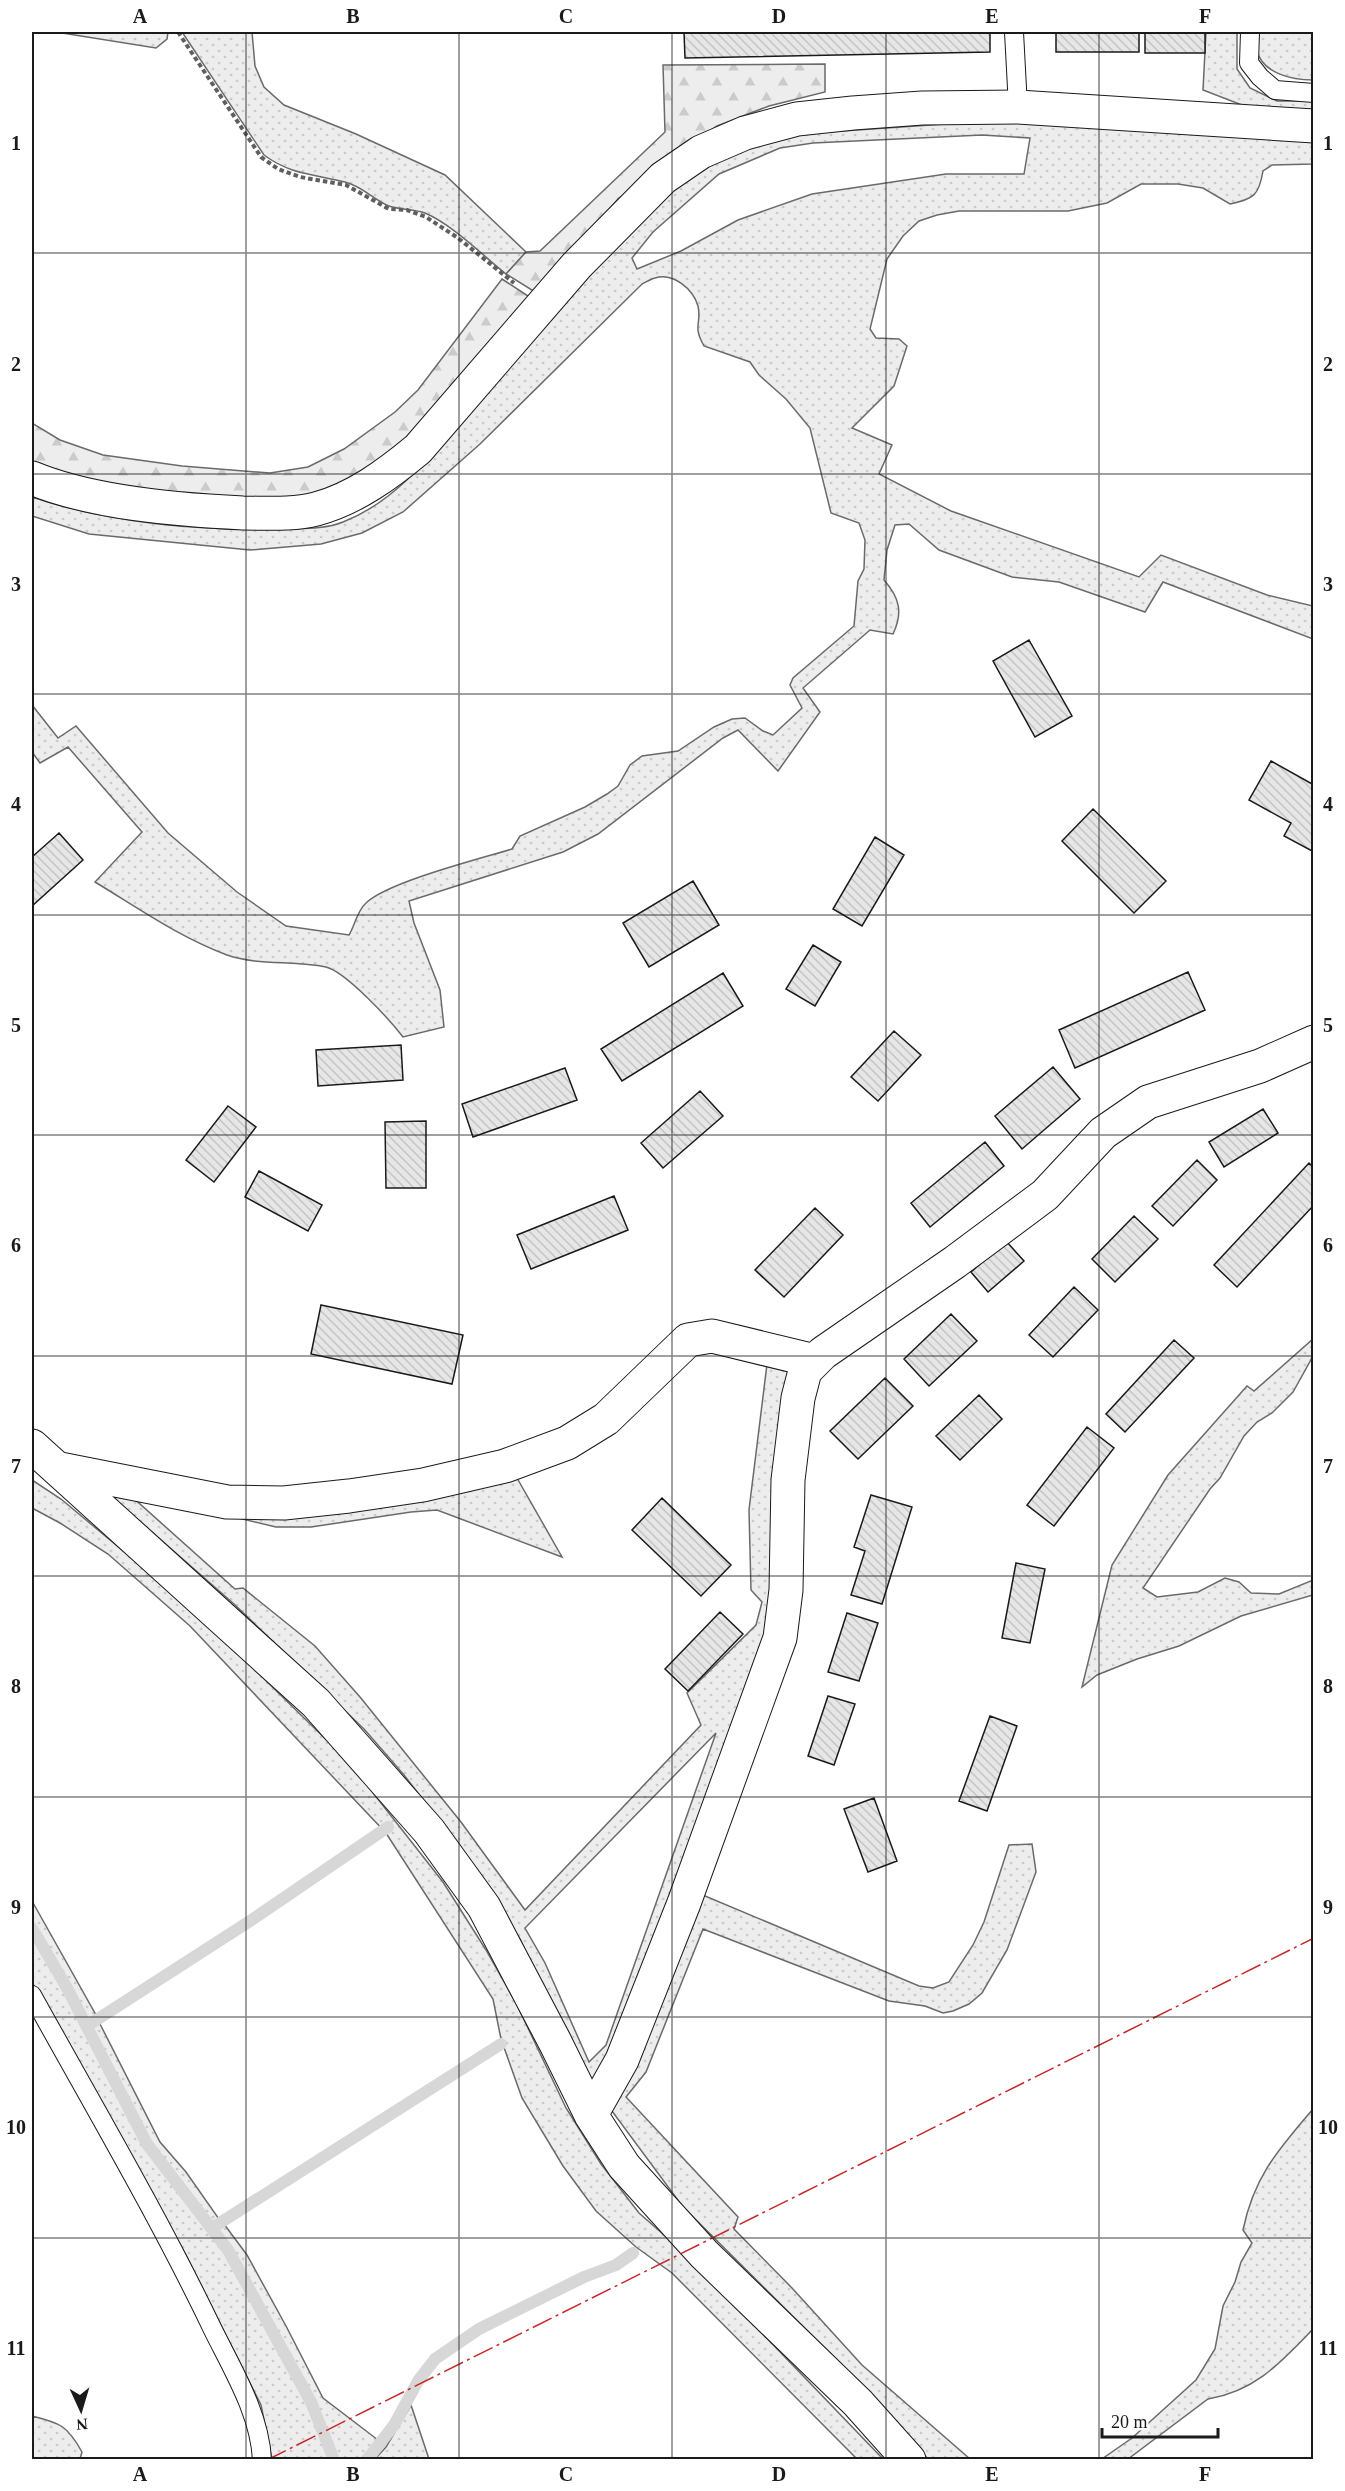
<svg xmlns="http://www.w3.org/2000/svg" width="1345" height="2491" font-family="Georgia,serif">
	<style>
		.grass { fill: url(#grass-dots); stroke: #6a6a6a; stroke-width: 1.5; fill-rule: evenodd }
		.forest { fill: url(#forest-firs); stroke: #6a6a6a; stroke-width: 1.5 }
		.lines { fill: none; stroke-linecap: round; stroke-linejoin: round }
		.stream { stroke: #d7d7d7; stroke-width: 12 }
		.building { fill: url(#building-back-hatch); stroke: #1a1a1a; stroke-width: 1.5 }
		.lane-casing { stroke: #1a1a1a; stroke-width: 20 }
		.street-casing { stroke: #1a1a1a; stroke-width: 35 }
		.path { stroke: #5f5f5f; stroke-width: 4; stroke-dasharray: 4.5 3; stroke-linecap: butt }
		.lane { stroke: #fff; stroke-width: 18 }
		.street { stroke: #fff; stroke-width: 33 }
		.power { stroke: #c62828; stroke-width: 1.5; stroke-dasharray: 21 4.5 3 4.5; stroke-linecap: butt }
		.grid { fill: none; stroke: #1a1a1a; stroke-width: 1.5; stroke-opacity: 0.55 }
		.neatline { fill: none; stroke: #1a1a1a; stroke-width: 2 }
		.grid-label { font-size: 20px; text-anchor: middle; font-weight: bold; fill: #1a1a1a }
	</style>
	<defs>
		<pattern id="grass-dots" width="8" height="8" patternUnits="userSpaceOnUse" patternTransform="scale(1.5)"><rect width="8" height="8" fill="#ededed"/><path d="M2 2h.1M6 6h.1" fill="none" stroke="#cbcbcb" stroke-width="1.8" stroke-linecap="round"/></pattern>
		<pattern id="forest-firs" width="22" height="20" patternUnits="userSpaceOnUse" patternTransform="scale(1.5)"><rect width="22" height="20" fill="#ededed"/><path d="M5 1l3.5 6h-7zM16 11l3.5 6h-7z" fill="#cbcbcb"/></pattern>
		<pattern id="building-back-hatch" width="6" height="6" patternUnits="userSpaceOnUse" patternTransform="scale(1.5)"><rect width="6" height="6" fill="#e6e6e6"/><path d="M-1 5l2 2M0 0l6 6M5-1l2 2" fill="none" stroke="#c5c5c5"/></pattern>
	</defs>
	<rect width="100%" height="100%" fill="#fff"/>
	<path class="grass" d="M56 32H168L167 39 156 48Z
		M182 32H252L255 66 264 87 284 105 356 134 445 175 526 252 506 274C482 255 453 225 425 213 414 209 401 210 389 206 374 200 362 186 345 182 314 174 291 175 264 155Z
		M1206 32H1237V69L1250 88 1277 101H1313V113L1247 107 1203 90Z
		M1257 32H1313V80C1293 80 1263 74 1257 51 1255 45 1257 38 1257 32Z
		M1004 120 1313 138V164L1272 165 1263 171C1259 195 1254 199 1230 204L1203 188 1178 184H1141L1107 203 1068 211H959L937 215 919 221 903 236 887 259 870 329 876 338 899 339 907 346 894 386 852 428 892 445 879 474 951 511 1139 577 1161 555 1267 595 1313 606V639L1163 582 1145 612 1059 582 1012 577 939 550 909 524 895 525 887 550 884 580C900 598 903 613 893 634L870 630 803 688 820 712 778 771 738 730 723 738 598 834 563 852 409 901 414 923 440 990 444 1027 403 1037C390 1020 346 972 326 967 293 960 259 966 227 955 179 937 138 908 95 882L142 832 68 747 40 763 32 752V705L58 738 76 726 168 833 237 892 286 926 349 935C355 925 357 911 366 903 388 882 479 859 512 849L520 836 585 807 607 794 618 786 630 765 642 756 678 751 714 727 732 719 745 718 763 731 773 735 802 708 790 685 793 678 854 626 858 581 864 569 865 540 859 523 831 513 810 428 786 399 759 375 750 362 704 346C692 325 702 324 698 306 693 289 673 272 655 278 651 279 646 282 642 284L480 444 403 512 362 533 321 544 250 550 89 534 32 516V497C109 523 199 531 280 529 301 528 323 530 343 522 377 509 403 485 427 460L562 300 670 193 694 175 723 158 761 143 798 134ZM982 135 1030 138 1024 174H946L812 194 738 220 681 251 637 269 632 258 653 232 719 174 780 148 813 143Z
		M1313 1339V1356L1293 1392 1272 1413 1257 1422 1244 1436 1220 1478 1210 1489 1143 1588 1157 1597 1198 1592 1225 1578 1239 1582 1251 1593 1279 1594 1313 1580V1595L1241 1616 1179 1646 1137 1659 1097 1675 1082 1687 1112 1565 1168 1475 1247 1386 1254 1391Z
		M768 1356 796 1370 772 1600 760 1653 608 2061 591 2081 537 1977 520 1939 459 1846 404 1775 364 1729 234 1604 96 1483 121 1487 235 1589 243 1588 315 1646 360 1697 461 1822 525 1910 701 1725 687 1693 756 1625 762 1602 751 1590 749 1510ZM716 1733 606 2045 589 2062 545 1963 525 1928Z
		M513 1471 562 1557 437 1510 411 1512 311 1527H276L218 1513Z
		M32 1480 61 1499 152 1575 252 1667 348 1761 443 1882 486 1950 517 2005 566 2108 601 2164 639 2213 687 2255 883 2459H857L672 2273 636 2247 596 2211 563 2166 522 2098 501 2039 493 1999 386 1833 190 1626 108 1554 60 1523 32 1508Z
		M1032 1844 1036 1872 1007 1950 982 1993 969 2004 953 2011 943 2013 925 2006 889 2001 703 1929 646 2072 626 2097 738 2217 734 2229 792 2288 862 2365 970 2459H928L869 2392 683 2207 606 2103 698 1893 919 1986 933 1988 949 1982 973 1945 984 1922 1009 1845Z
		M32 1901 96 2015 88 2020 32 1922Z
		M32 1933 64 1989 144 2145 225 2251 309 2403 331 2459H272L261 2405 186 2255 32 1982Z
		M99 2022 160 2142 186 2172 219 2219 213 2224 149 2142 92 2028Z
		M1313 2109V2329C1281 2362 1256 2391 1208 2399L1128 2459H1102L1132 2438 1196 2380 1215 2349 1223 2306 1235 2282 1241 2262 1252 2243 1243 2230C1254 2176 1279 2149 1313 2109Z
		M224 2224 247 2255 286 2326 323 2398 378 2440 361 2459H337L314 2401 230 2248 217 2229Z
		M411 2405 429 2459H375L386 2447Z
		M32 2416C60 2423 67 2425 82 2452L80 2459H32Z"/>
	<path class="forest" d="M825 64V92L769 106 717 126 681 151 644 182 619 198 535 292 506 274 526 252 540 251 665 132 663 65Z
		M502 279 531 298 388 460 313 499 129 495 32 464V423L60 440 103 455 182 466 270 473 308 467 344 449 395 412 418 390Z"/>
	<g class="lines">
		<path class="stream" d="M32 1928 67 1988 147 2144 228 2250 311 2402 334 2460
			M87 2026 253 1919 388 1827
			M212 2228 501 2044
			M367 2460 394 2425 418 2381 435 2359 479 2329 584 2277 616 2265 633 2253"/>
	</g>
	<path class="building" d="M684 32H990V52L685 58Z
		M1056 32H1139V52H1056Z
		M1145 32H1205V53H1145Z
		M1029 640 1072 716 1035 737 993 661Z
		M1271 761 1314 785V852L1284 836 1291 823 1249 800Z
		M1093 809 1166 881 1134 913 1062 841Z
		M59 833 83 860 32 906V857Z
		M875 837 904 855 862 926 833 909Z
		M693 881 719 925 649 967 623 923Z
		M813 945 841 962 815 1006 786 989Z
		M1188 972 1205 1010 1075 1068 1059 1030Z
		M723 973 743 1006 622 1081 601 1049Z
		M894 1031 921 1055 878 1101 851 1077Z
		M401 1045 403 1080 318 1086 316 1050Z
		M1053 1067 1080 1099 1022 1149 995 1116Z
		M565 1068 577 1100 473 1137 462 1104Z
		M700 1091 723 1116 663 1168 641 1143Z
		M228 1106 256 1127 214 1182 186 1160Z
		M1263 1109 1278 1133 1224 1167 1209 1142Z
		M426 1121V1188H386L385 1122Z
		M985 1142 1004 1166 930 1227 911 1203Z
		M1197 1160 1217 1180 1173 1226 1152 1206Z
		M1309 1163 1314 1168V1205L1237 1287 1214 1265Z
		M259 1171 322 1205 308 1231 245 1197Z
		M614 1196 628 1230 531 1269 517 1235Z
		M815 1208 843 1235 784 1297 755 1270Z
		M1134 1216 1158 1239 1115 1282 1092 1259Z
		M1006 1241 1024 1261 988 1292 971 1272Z
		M1074 1287 1098 1310 1053 1357 1029 1335Z
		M321 1305 463 1335 452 1384 311 1354Z
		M951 1314 977 1341 929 1386 904 1359Z
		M1174 1340 1194 1358 1125 1432 1106 1414Z
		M885 1378 913 1406 858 1459 830 1431Z
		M979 1395 1002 1419 960 1460 936 1436Z
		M1087 1427 1114 1448 1054 1526 1027 1505Z
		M871 1495 912 1507 882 1604 851 1595 865 1551 854 1547Z
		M662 1498 731 1565 701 1596 632 1530Z
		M1016 1563 1045 1569 1030 1643 1002 1638Z
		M720 1612 743 1634 688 1691 665 1669Z
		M847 1613 878 1623 859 1681 828 1672Z
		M828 1696 855 1704 834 1765 808 1756Z
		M990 1716 1017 1726 987 1811 959 1801Z
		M874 1798 897 1861 868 1872 844 1809Z"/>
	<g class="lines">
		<g class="lane-casing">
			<path id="lane" d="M1014 32 1018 107
				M1250 32 1249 63 1260 77 1275 90 1314 93
				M32 1995C94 2107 159 2217 214 2332 234 2372 260 2415 262 2460"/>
		</g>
		<g class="street-casing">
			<path id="street" d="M32 478C92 503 177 510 243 513 266 513 293 515 316 509 354 499 388 474 418 449L577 265 663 178 701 152 745 133 797 119 853 113 922 108 1018 107 1314 126
				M32 1446 316 1703 377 1772 429 1831 484 1907 555 2042 591 2115 624 2166 704 2254 858 2403 909 2460
				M60 1469 227 1502 284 1503 349 1496 423 1485 505 1466 567 1443 606 1419 688 1340 712 1336 815 1361
				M591 2115 622 2060 684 1903 780 1638 786 1590 788 1480 798 1398 805 1371 823 1353 955 1262 1045 1195 1103 1133 1148 1102 1260 1066 1314 1042"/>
		</g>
		<path class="path" d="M178 32 261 157 278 169 300 177 346 185 389 209 407 210 426 217 458 238 514 283"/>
		<use href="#lane" class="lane"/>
		<use href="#street" class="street"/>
		<path class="power" d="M267 2460 1314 1938"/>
	</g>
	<path class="grid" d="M246 32V2460M459 32V2460M672 32V2460M886 32V2460M1099 32V2460M32 253H1314M32 474H1314M32 694H1314M32 915H1314M32 1135H1314M32 1356H1314M32 1576H1314M32 1797H1314M32 2017H1314M32 2238H1314"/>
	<rect width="1345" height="2491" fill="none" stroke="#ffffff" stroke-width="66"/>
	<g transform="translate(81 2410) rotate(176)" stroke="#ffffff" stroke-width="4.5" paint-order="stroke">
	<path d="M0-4.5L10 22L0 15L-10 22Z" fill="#1a1a1a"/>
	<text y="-9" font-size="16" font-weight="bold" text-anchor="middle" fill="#1a1a1a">N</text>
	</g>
	<path d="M1102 2428v9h116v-9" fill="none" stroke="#1a1a1a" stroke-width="3"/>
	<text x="1111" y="2428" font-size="18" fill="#1a1a1a" stroke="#ffffff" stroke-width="4.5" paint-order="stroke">20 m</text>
	<rect x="33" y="33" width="1279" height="2425" class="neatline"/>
	<g class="grid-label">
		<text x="140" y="23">A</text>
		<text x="353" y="23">B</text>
		<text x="566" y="23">C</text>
		<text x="779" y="23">D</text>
		<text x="992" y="23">E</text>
		<text x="1205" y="23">F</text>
		<text x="16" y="150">1</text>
		<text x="1328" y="150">1</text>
		<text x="16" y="371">2</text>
		<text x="1328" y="371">2</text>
		<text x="16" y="591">3</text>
		<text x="1328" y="591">3</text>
		<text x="16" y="811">4</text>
		<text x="1328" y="811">4</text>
		<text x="16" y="1032">5</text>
		<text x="1328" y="1032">5</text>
		<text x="16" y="1252">6</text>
		<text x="1328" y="1252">6</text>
		<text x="16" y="1473">7</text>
		<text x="1328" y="1473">7</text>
		<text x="16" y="1693">8</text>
		<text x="1328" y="1693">8</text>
		<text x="16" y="1914">9</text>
		<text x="1328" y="1914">9</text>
		<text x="16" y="2134">10</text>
		<text x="1328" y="2134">10</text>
		<text x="16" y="2355">11</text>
		<text x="1328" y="2355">11</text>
		<text x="140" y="2481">A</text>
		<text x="353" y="2481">B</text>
		<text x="566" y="2481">C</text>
		<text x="779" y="2481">D</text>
		<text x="992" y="2481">E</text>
		<text x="1205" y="2481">F</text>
	</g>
</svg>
